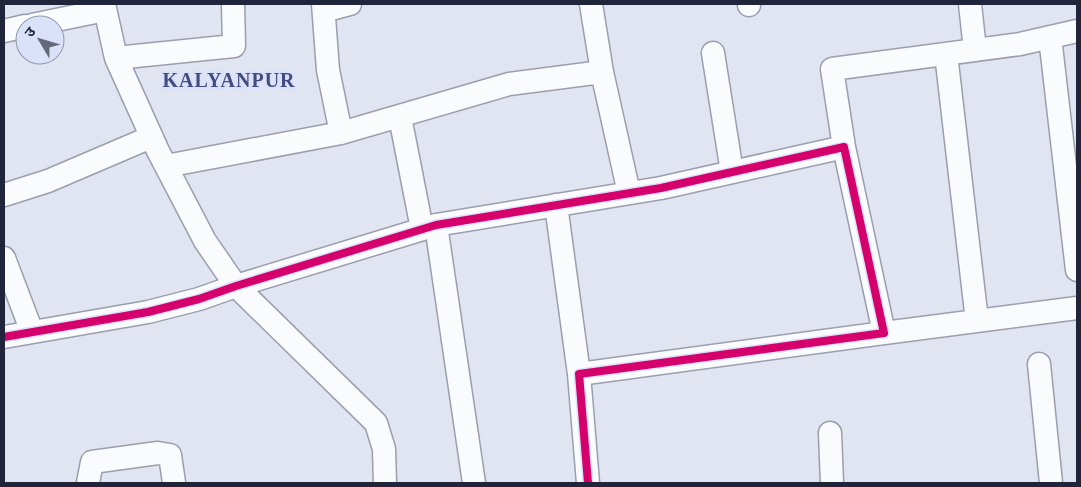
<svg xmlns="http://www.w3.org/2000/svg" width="1081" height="487" font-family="'Times New Roman','Noto Sans Devanagari',serif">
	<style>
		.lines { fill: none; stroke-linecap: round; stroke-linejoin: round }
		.minor-casing { stroke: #9a9eae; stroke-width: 25 }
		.minor { stroke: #fafbfd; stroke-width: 22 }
		.cycleway-casing { stroke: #dae1f9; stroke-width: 11 }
		.cycleway { stroke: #d6006c; stroke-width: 8 }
		.labels { text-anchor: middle; stroke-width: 5; stroke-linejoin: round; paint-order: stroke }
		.district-label { font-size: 20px; font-weight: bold; letter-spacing: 1px; fill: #424c7f; stroke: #dae1f9 }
	</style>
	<rect width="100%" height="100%" fill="#e1e5f2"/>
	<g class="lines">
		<g class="minor-casing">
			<path id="minor" d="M104 4 116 58 158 151 205 241 236 286 376 423 384 449 385 483
				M323 4 328 70 341 133
				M591 4 602 72
				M749 4V5
				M970 4 975 50
				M324 11 350 4
				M32 25 105 10
				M4 31 25 26
				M1050 37 1077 270
				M713 53 732 172
				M946 54 977 321
				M116 58 234 46 233 4
				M400 117 422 229
				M844 147 832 69 1020 44 1077 31
				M166 166 341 133 509 84 602 72 629 193
				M4 195 48 181 151 137
				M556 205 579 374
				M436 225 474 483
				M4 258 32 332
				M884 333 1077 308
				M4 337 148 312 199 299 236 286 436 225 661 188 844 147 884 333 579 374 588 483
				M1039 364 1051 483
				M830 433 832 483
				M88 483 92 462 158 453 170 455 174 483"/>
		</g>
		<use href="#minor" class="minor"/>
		<g class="cycleway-casing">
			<path id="cycleway" d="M4 337 148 312 199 299 236 286 436 225 661 188 844 147 884 333 579 374 588 483"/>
		</g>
		<use href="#cycleway" class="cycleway"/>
	</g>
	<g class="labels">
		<g class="district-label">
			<text x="229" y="87">KALYANPUR</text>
		</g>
	</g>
	<rect width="1081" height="487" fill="none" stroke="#20253b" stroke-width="10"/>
	<g transform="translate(40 40) rotate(308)"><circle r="24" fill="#dae1f9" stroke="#9096ad"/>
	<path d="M0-4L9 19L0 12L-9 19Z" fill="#64687b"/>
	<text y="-8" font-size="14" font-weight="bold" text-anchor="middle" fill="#20253b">उ</text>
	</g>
</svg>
